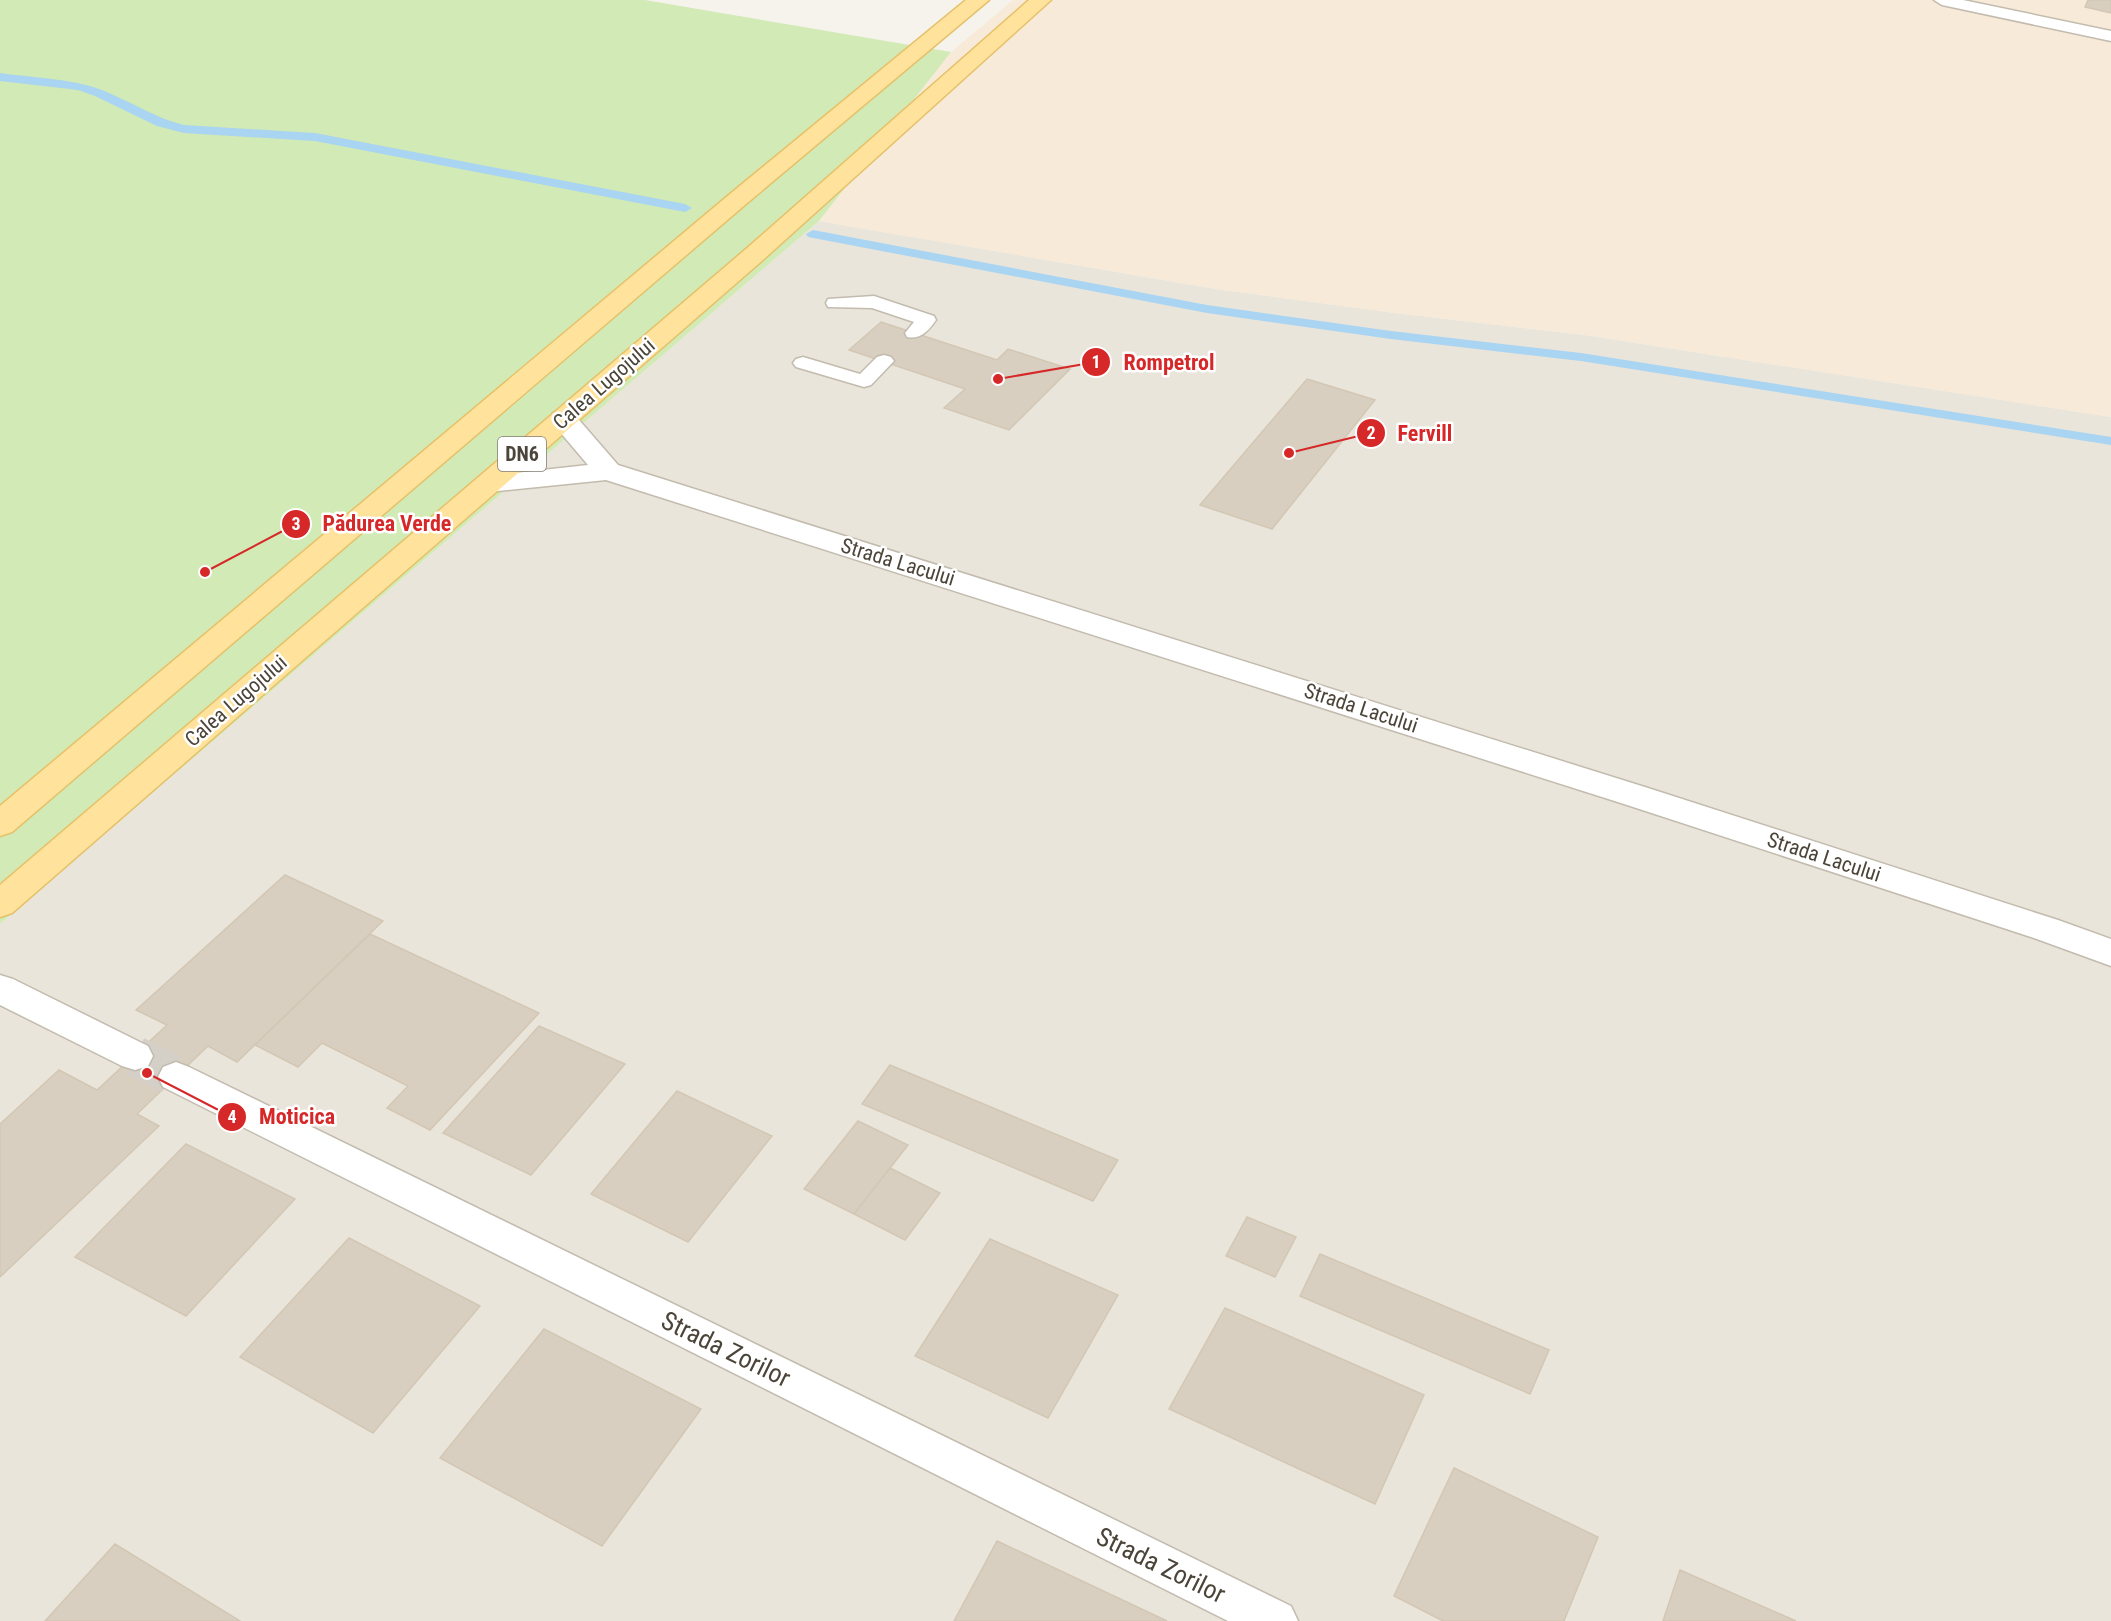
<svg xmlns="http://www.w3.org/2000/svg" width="2111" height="1621" font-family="'Roboto Condensed',sans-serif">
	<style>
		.residential { fill: #eae5da }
		.commercial { fill: #f7ead8 }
		.green { fill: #d2eab5 }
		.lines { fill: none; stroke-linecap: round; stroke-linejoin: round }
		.stream { fill: #a9d4f2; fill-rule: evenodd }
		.building { fill: #d8cfc1; stroke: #d3c7b4; stroke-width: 1.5 }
		.minor-tunnel { stroke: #d4d0c8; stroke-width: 40; stroke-dasharray: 40 20; stroke-linecap: butt }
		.service-casing { stroke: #c2bbae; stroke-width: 3 }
		.minor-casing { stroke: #c2bbae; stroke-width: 3 }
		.primary-casing { stroke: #e6c16a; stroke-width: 3 }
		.service { fill: #fff; fill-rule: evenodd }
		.minor { fill: #fff; fill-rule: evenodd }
		.primary { fill: #ffe39c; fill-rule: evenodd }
		.labels { text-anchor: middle; stroke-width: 5; stroke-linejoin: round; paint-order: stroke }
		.shield { fill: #fff; stroke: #817c74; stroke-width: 1.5 }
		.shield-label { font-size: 20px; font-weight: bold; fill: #4b4439 }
		.street-label { font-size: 21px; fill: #4b4439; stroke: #fff }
		.near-street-label { font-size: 26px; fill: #4b4439; stroke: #fff }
		.leader { fill: none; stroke: #d62828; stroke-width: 2 }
		.callout-dot { fill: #d62828; stroke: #fff; stroke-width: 2 }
		.mark-label { font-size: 18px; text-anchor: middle; font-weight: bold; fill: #fff }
		.callout-label { font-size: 22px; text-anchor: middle; font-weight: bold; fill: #d62828; stroke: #fff; stroke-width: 5; stroke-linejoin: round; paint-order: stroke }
	</style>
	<rect width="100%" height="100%" fill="#f6f3ec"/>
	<path class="residential" d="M819 221 1216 289 1395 313 1585 335 2111 417V1621H0V924Z"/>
	<path class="commercial" d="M1013 0H2111V417L1585 335 1395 313 1216 289 819 221 951 52Z"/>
	<path class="green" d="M0 0H645L951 52 819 221 0 924Z"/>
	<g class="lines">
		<path class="stream" d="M0 73C34 78 70 78 102 90 130 101 155 118 184 125L315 133 685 204 692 208 685 212 315 141 184 133 157 126 95 96 78 90 0 81Z
			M813 230 1207 305 1391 331 1581 353 2111 437V445L1581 361 1391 339 1207 313 808 237 806 234Z"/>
	</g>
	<path class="building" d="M2088 0H2111V13L2085 7Z
		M881 322 997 360 1008 349 1070 369 1009 430 944 408 965 389 849 350Z
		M1307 379 1375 400 1272 529 1200 505Z
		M285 875 383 921 237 1062 208 1046 137 1114 159 1126 0 1277V1124L59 1070 97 1090 167 1025 136 1010Z
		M370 934 539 1013 430 1130 387 1108 408 1086 322 1043 298 1067 255 1045Z
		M539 1026 625 1064 531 1175 443 1133Z
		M890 1065 1118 1160 1093 1201 862 1104Z
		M677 1091 772 1136 688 1242 591 1194Z
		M858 1121 908 1145 854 1214 804 1189Z
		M186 1144 295 1199 186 1316 75 1257Z
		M890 1168 940 1193 905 1240 854 1214Z
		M1247 1217 1296 1237 1275 1277 1226 1256Z
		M349 1238 480 1306 373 1433 240 1357Z
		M990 1239 1118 1295 1048 1418 915 1356Z
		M1320 1254 1549 1350 1530 1394 1300 1296Z
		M1225 1308 1424 1395 1375 1504 1169 1409Z
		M544 1329 701 1409 602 1546 440 1458Z
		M1454 1468 1598 1537 1564 1621H1443L1394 1596Z
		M997 1541 1167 1621H954Z
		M115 1544 240 1621H45Z
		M1680 1570 1796 1621H1663Z"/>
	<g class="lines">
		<path class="minor-tunnel" d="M135 1056 176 1077"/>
		<g class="service-casing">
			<path id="service" d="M1934 0H1963L2111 31V41L1942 5Z
				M874 296 934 316 936 320C929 330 921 340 907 337L905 333 914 322 872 308 828 307 826 303 828 299Z
				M884 355 891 357 894 361 871 385 864 387 796 367 793 363 796 359 803 357 860 374 877 357Z"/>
		</g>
		<g class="minor-casing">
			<path id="minor" d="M563 411 573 413 618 465 1648 788 2058 920 2111 939V966L2034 938 1624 804 606 480 488 492 478 490 474 484 478 478 488 476 588 465 549 419 553 413Z
				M0 975 13 979 148 1046 153 1056 148 1066 135 1070 122 1066 0 1005Z
				M176 1062 189 1067 1291 1606 1298 1621H1228L163 1087 158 1077 163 1067Z"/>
		</g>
		<g class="primary-casing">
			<path id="primary" d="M966 0H989L746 204 12 832 0 836V806L730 194Z
				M1029 0H1051L764 259 12 913 0 917V885L746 249Z"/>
		</g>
		<use href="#service" class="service"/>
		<use href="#minor" class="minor"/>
		<use href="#primary" class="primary"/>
	</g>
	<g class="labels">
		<rect class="shield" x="498" y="437" width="48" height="34" rx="4.5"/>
		<g class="shield-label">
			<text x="522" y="461">DN6</text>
		</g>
		<g class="street-label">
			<text transform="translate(604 384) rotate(-41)" y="7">Calea Lugojului</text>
			<text transform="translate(898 562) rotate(17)" y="7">Strada Lacului</text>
			<text transform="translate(236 701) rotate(-41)" y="7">Calea Lugojului</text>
			<text transform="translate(1361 708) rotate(18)" y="7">Strada Lacului</text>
			<text transform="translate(1824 857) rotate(18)" y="7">Strada Lacului</text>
		</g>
		<g class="near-street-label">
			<text transform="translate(726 1349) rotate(26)" y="9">Strada Zorilor</text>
			<text transform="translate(1161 1565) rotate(26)" y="9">Strada Zorilor</text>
		</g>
	</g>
	<path class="leader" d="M998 379L1096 362M1289 453L1371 433M205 572L296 524M147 1073L232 1117"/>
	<g class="callout-dot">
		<circle cx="998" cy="379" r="6"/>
		<circle cx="1289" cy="453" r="6"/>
		<circle cx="205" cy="572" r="6"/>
		<circle cx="147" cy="1073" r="6"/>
		<circle cx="1096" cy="362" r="15"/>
		<circle cx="1371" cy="433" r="15"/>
		<circle cx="296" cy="524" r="15"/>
		<circle cx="232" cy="1117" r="15"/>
	</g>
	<g class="mark-label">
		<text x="1096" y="368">1</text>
		<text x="1371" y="439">2</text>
		<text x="296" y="530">3</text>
		<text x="232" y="1123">4</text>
	</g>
	<g class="callout-label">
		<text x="1169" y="370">Rompetrol</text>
		<text x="1425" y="441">Fervill</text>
		<text x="387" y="531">Pădurea Verde</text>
		<text x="297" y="1124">Moticica</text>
	</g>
</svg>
